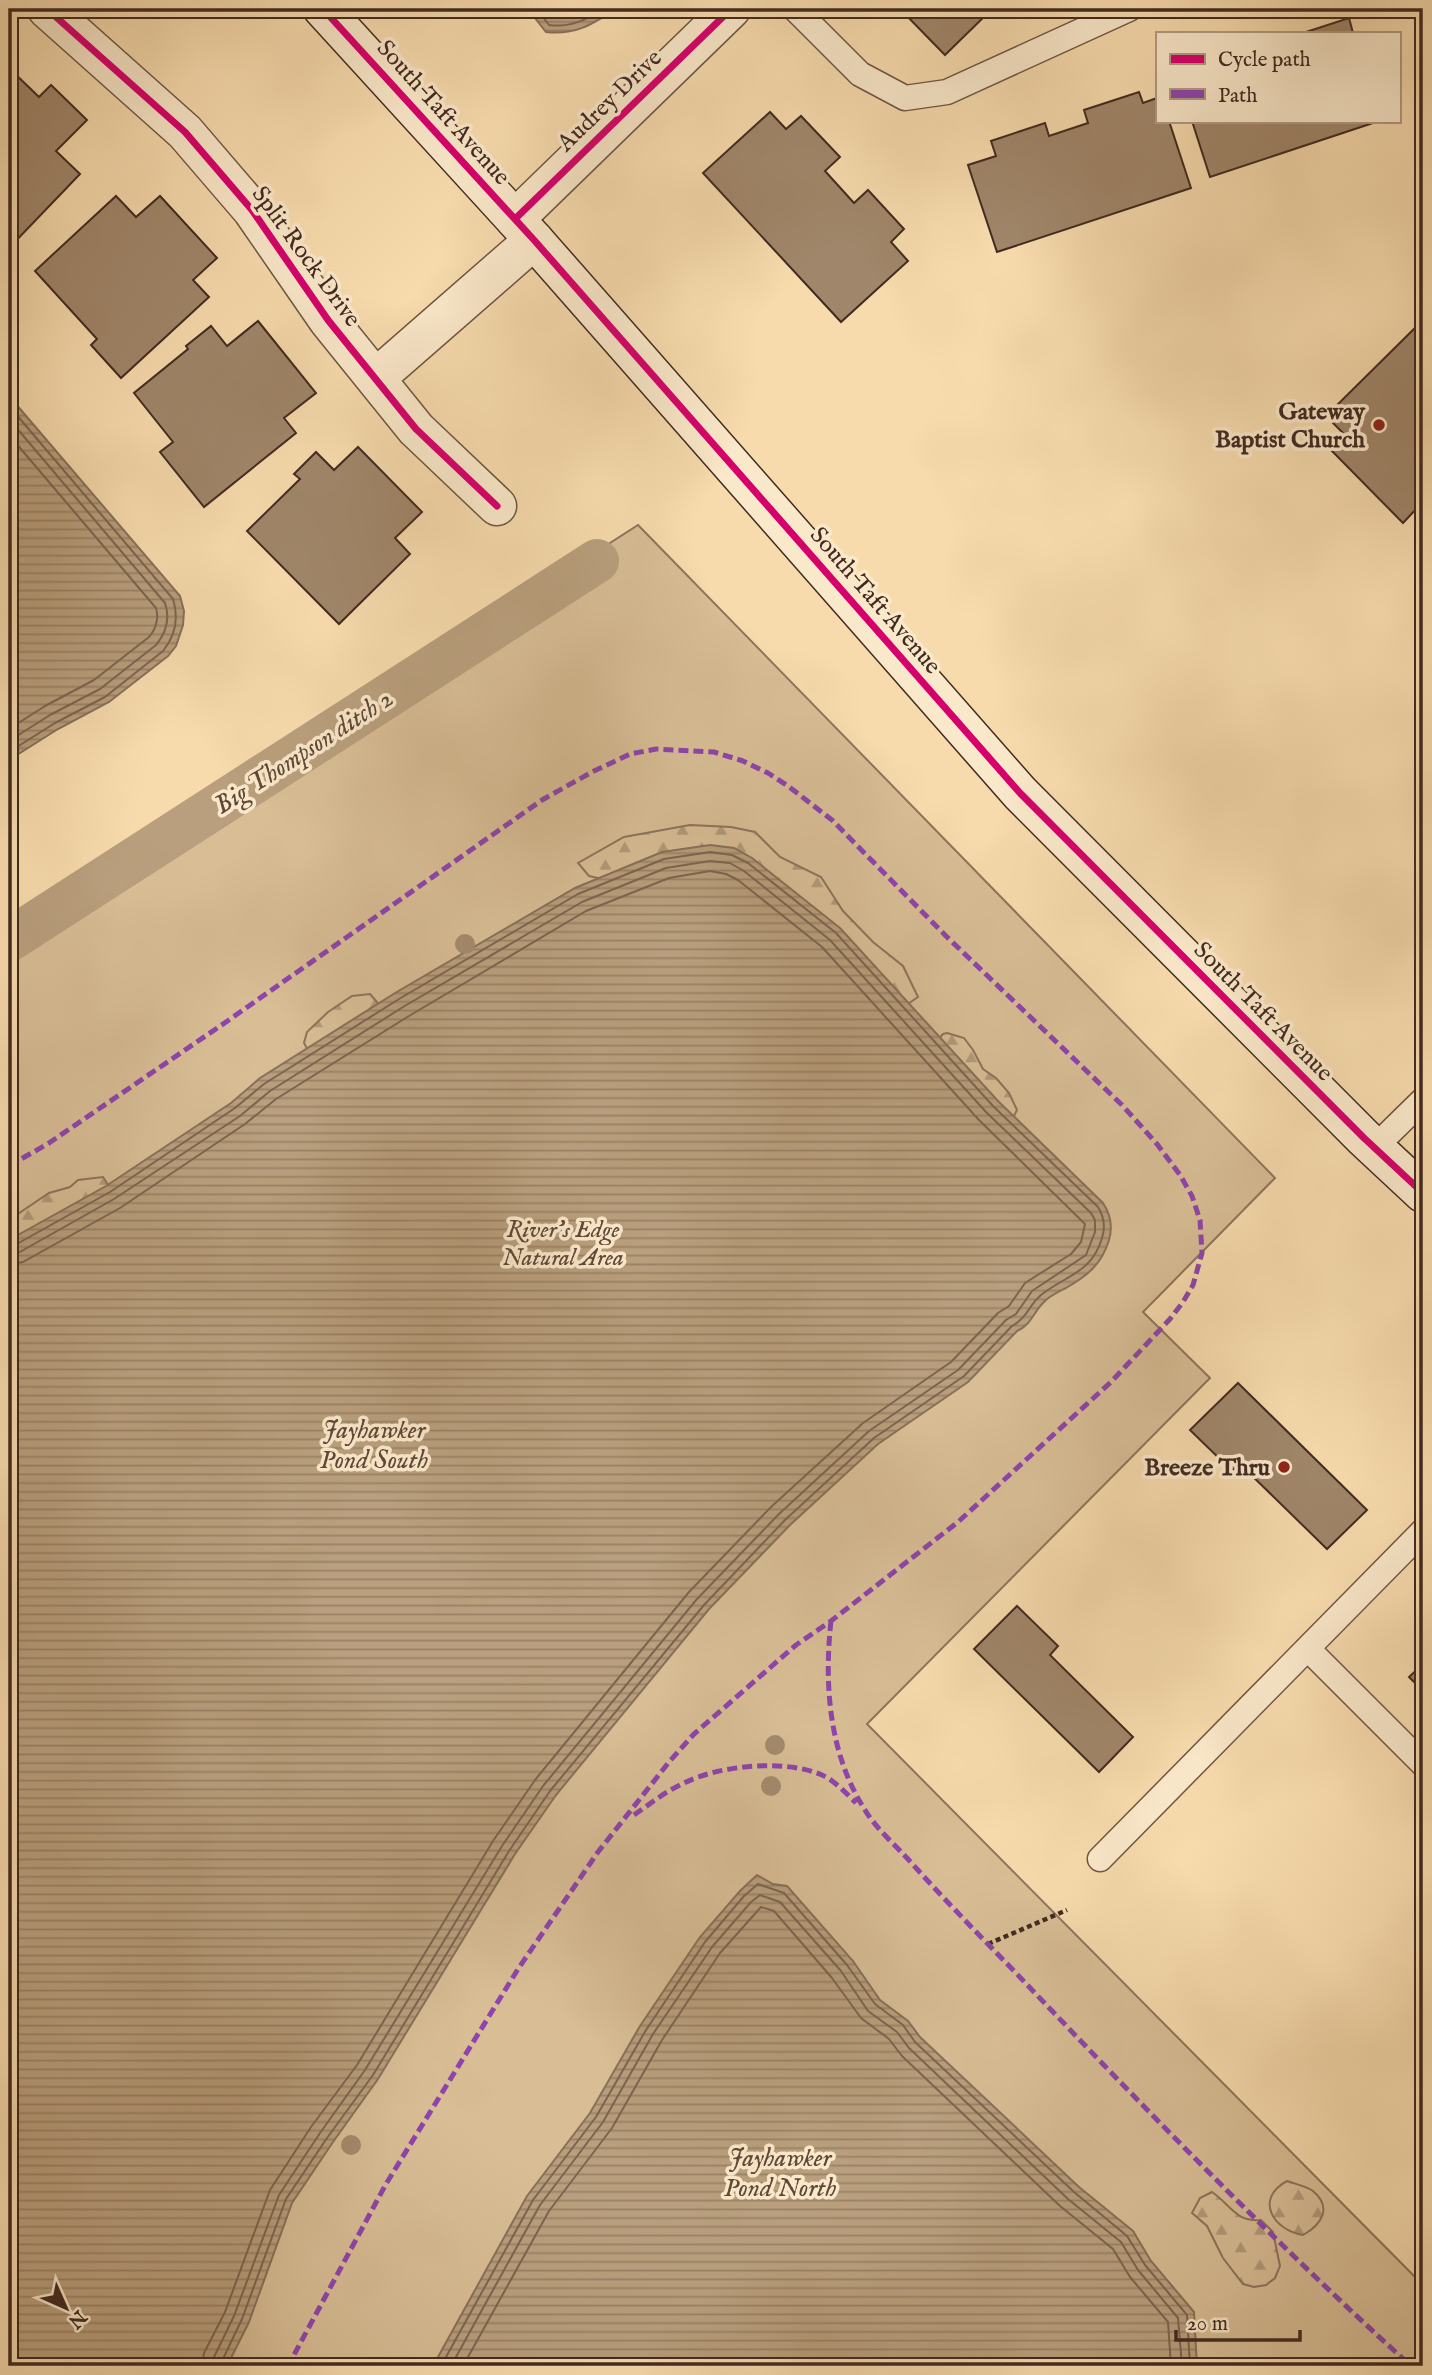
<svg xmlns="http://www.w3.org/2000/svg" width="1432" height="2375" font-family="'IM FELL English',serif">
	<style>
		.green { fill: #d8bd95; stroke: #8d745b; stroke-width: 2 }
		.forest { fill: url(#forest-firs); stroke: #8d745b; stroke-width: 2 }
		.water { fill: url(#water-rules); stroke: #897058; stroke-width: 2 }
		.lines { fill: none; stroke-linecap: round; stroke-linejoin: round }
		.shore { stroke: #7e644f; stroke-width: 2 }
		.canal { stroke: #b99f7d; stroke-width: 44 }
		.building { fill: #a0866a; stroke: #422a21; stroke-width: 2 }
		.service-casing { stroke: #6f5644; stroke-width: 27 }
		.minor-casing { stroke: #6f5644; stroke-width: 41 }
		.secondary-casing { stroke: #422a21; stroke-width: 41 }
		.path { stroke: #422a21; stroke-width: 4.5; stroke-dasharray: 5 3.5; stroke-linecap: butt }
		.service { stroke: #fae8ca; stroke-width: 24 }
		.minor { stroke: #fae8ca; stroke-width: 38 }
		.secondary { stroke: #fae8ca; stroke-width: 38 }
		.quiet { stroke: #8e44ad; stroke-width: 5; stroke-dasharray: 10 5; stroke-linecap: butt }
		.cycleway-casing { stroke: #fae8ca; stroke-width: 11 }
		.cycleway { stroke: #d6006c; stroke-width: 7 }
		.tree { fill: #a48a6d }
		.poi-dot { fill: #8f2418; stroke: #fae8ca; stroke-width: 2.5 }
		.labels { text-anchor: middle; stroke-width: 7; stroke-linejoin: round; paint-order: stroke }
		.street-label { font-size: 24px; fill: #422a21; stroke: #fae8ca }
		.poi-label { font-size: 24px; font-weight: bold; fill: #422a21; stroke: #fae8ca; text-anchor: end }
		.park-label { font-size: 24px; font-style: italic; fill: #604738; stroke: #fae8ca }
		.water-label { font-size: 26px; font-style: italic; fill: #604738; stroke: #fae8ca }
	</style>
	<defs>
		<pattern id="forest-firs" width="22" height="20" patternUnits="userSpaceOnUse" patternTransform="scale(1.75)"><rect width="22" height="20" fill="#d8bd95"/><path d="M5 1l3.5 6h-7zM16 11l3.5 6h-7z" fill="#b19a79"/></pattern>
		<pattern id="water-rules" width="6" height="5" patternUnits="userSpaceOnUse" patternTransform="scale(1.75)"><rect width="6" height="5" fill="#b99f7d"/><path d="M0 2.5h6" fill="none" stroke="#988266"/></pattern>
	</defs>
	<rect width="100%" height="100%" fill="#f7dbad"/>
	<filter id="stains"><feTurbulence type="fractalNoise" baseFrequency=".00286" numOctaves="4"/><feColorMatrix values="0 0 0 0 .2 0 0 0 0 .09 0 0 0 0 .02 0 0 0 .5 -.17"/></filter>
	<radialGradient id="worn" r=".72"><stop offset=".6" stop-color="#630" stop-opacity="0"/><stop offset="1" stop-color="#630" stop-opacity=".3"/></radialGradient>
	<path class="green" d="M638 525 1275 1178 1143 1312 1210 1378 867 1724 1423 2285V2366H9V929Z"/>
	<path class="forest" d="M690 825 731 827 755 832 780 857 821 877 843 911 873 942 903 966 918 997 899 1010 606 880 589 876 578 863 624 837Z
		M370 994 388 1015 312 1058 304 1043 307 1032 328 1012 352 996Z
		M947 1033 964 1038 973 1050 983 1069 996 1078 1009 1093 1017 1110 1007 1130 932 1047 943 1034Z
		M103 1177 115 1195 9 1244V1220L49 1193 70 1187 78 1180Z
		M1287 2181C1295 2184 1306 2186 1313 2191 1333 2208 1321 2225 1303 2235 1273 2230 1254 2199 1287 2181Z
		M1212 2192C1231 2205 1235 2222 1261 2220L1273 2232 1280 2266 1275 2278 1266 2285 1254 2287 1243 2284 1223 2258 1207 2226 1192 2213 1200 2198Z"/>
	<path class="water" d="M528 9H616C591 25 576 35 546 32Z
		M9 396 180 596 184 611 183 625 176 646 168 656 109 702 58 729 9 760Z
		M710 845 734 848 752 858 840 928 998 1101 1103 1203C1111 1215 1113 1226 1109 1240 1102 1264 1087 1276 1066 1288 1058 1292 1049 1296 1043 1303 1033 1313 1031 1325 1017 1331L968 1382 878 1444 790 1525 709 1609 556 1795 515 1854 378 2079 333 2142 292 2203 249 2322 227 2366H9V1240L106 1186 231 1103 260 1078 395 993 575 888 662 852Z
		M757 1875 773 1884 787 1886 853 1961 880 2000 908 2021 920 2037 1079 2187 1133 2231 1151 2261 1194 2312 1197 2366H433L527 2196 590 2113 640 2026 700 1937 740 1891Z"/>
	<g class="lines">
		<path class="shore" d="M537 9 549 25C569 28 587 20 603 9
			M9 406 173 599C179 618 175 636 163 651L105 697 55 723 9 752
			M9 419 165 603C170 618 166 633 156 645L100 689 50 715 9 741
			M9 435 156 608C159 618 156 629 149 637L94 680 45 706 9 729
			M9 1246 15 1245 110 1192 235 1108 264 1084 399 999 578 894 664 859 710 852 732 855 748 863 836 933 993 1106 1098 1207C1104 1217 1106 1226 1102 1238 1092 1273 1066 1275 1041 1295 1028 1306 1029 1316 1012 1326L964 1376 874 1438 785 1520 704 1605 550 1791 509 1851 373 2075 327 2138 286 2199 242 2319 222 2361 221 2366
			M9 1254 18 1253 114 1199 240 1116 270 1091 403 1007 582 902 666 868 710 861 730 863 744 871 830 940 986 1112 1091 1213 1095 1220V1232L1086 1255 1032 1291 1016 1314 1006 1320 958 1370 869 1431 779 1514 697 1599 543 1786 502 1846 365 2070 320 2133 279 2195 234 2316 214 2357 212 2366
			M9 1265 23 1262 120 1208 245 1124 276 1099 409 1016 586 911 669 878 710 871 726 874 738 880 822 947 979 1120 1085 1224 1081 1242 1071 1254 1025 1283 1009 1306 998 1313 951 1362 863 1423 771 1507 689 1592 535 1780 493 1841 357 2065 311 2127 270 2190 225 2312 204 2353 202 2366
			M441 2366 533 2200 596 2117 646 2030 705 1942 744 1896 758 1884 784 1893 847 1965 875 2004 903 2025 915 2042 1074 2192 1127 2236 1145 2265 1187 2315 1190 2366
			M451 2366 540 2205 603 2122 653 2034 712 1947 751 1902 760 1895 780 1902 841 1971 868 2011 897 2032 909 2048 1068 2199 1121 2242 1138 2270 1178 2318 1182 2366
			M463 2366 549 2211 612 2128 662 2040 720 1953 761 1907 774 1911 832 1978 861 2018 889 2039 902 2056 1060 2206 1113 2249 1130 2277 1168 2322 1171 2366"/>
		<path class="canal" d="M9 940 597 561"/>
	</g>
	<path class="building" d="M900 9H992L945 55Z
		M1349 18 1353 33H1303Z
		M9 68 39 97 51 85 87 120 56 151 80 174 9 248Z
		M1139 92 1143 103 1157 98V121H1169L1191 188 997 252 968 165 996 156 991 141 1045 123 1049 136 1088 123 1084 110Z
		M770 112 786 129 801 116 840 157 825 171 854 203 868 190 904 229 891 242 908 261 841 322 703 173Z
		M1192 121H1379L1210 177Z
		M116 196 136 217 160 196 217 258 193 280 209 297 121 378 91 345 97 339 35 271Z
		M1423 320V514L1417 508 1403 523 1330 449 1345 435 1326 416Z
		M258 321 316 393 284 418 296 433 204 507 160 452 173 442 134 393 188 349 186 346 211 326 227 346Z
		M358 447 422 512 395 538 410 554 339 624 247 531 300 479 294 474 316 452 334 470Z
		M1238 1383 1367 1510 1327 1549 1240 1464 1232 1471 1190 1430Z
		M1017 1606 1058 1646 1050 1655 1133 1737 1099 1772 974 1649Z
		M1423 1664V1691L1409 1677Z"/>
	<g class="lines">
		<g class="service-casing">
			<path id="service" d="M795 9 860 74 905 98 947 92 1129 9
				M1375 1147 1423 1100
				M1308 1649 1423 1764
				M1100 1859 1423 1531"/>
		</g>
		<g class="minor-casing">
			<path id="minor" d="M47 9 185 132 252 210 328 320 416 429 497 506
				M515 219 731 9
				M376 378 534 240"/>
		</g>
		<g class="secondary-casing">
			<path id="secondary" d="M323 9 534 240 1020 793 1364 1138 1423 1193"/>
		</g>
		<path class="path" d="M988 1944 1067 1910"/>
		<use href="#service" class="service"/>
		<use href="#minor" class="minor"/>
		<use href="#secondary" class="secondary"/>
		<path class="quiet" d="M9 1166 49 1143 226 1022 542 800 592 772 630 754 656 749 714 752 743 761 768 773 788 786 832 820 946 936 1122 1105 1157 1144 1180 1175 1192 1196 1200 1220 1202 1253 1193 1285 1183 1302 1170 1319 1111 1382 958 1522 831 1621 796 1645 694 1734 669 1762 598 1852 518 1969 386 2184 288 2366
			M831 1621C824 1685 829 1754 865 1810 875 1827 893 1843 907 1858 942 1897 979 1935 1016 1973 1144 2108 1273 2241 1411 2366
			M634 1815C650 1804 666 1791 684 1783 720 1765 786 1759 822 1775 835 1781 846 1793 856 1803"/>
		<g class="cycleway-casing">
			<path id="cycleway" d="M47 9 185 132 252 210 328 320 416 429 497 506
				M323 9 534 240 1020 793 1364 1138 1423 1193
				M515 219 731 9"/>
		</g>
		<use href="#cycleway" class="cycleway"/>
	</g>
	<g class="tree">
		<circle cx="465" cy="944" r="10"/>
		<circle cx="775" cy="1745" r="10"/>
		<circle cx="771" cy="1786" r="10"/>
		<circle cx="351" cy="2145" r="10"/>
	</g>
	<g class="poi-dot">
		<circle cx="1379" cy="425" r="7"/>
		<circle cx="1284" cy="1467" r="7"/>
	</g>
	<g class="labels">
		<g class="street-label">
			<text transform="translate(609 100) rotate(-44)" y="8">Audrey Drive</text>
			<text transform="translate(444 112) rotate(48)" y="8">South Taft Avenue</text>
			<text transform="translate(307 256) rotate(54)" y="8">Split Rock Drive</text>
			<text transform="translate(876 600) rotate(49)" y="8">South Taft Avenue</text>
			<text transform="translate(1264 1011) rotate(45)" y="8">South Taft Avenue</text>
		</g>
		<g class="poi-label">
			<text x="1365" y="419">Gateway<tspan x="1365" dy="28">Baptist Church</tspan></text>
			<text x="1270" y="1475">Breeze Thru</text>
		</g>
		<g class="park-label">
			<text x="563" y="1237">River's Edge<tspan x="563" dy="28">Natural Area</tspan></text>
		</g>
		<g class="water-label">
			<text transform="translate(303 751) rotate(-33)" y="9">Big Thompson ditch 2</text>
			<text x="374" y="1438">Jayhawker<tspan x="374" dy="30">Pond South</tspan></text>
			<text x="780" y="2166">Jayhawker<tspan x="780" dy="30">Pond North</tspan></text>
		</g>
	</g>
	<rect width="1432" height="2375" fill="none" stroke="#f7dbad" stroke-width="35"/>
	<rect x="10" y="10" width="1411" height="2354" fill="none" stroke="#422a21" stroke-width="3.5"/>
	<rect x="18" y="18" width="1397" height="2340" fill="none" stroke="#422a21" stroke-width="2"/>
	<rect x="1156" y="32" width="245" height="91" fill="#fae8ca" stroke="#b09c86" stroke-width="2"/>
	<rect x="1170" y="54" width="35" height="10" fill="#d6006c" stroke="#b09c86" stroke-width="2"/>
	<text x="1218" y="66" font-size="21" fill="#422a21">Cycle path</text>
	<rect x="1170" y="89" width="35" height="10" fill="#8e44ad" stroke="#b09c86" stroke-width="2"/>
	<text x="1218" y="102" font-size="21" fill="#422a21">Path</text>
	<g transform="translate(66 2308) rotate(135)" stroke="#fae8ca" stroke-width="5" paint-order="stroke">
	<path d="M0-5L12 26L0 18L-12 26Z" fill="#422a21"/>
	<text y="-10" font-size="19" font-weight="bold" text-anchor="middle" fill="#422a21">N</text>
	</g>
	<path d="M1176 2330v10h124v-10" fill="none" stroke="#422a21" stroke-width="3.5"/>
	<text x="1187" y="2330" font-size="21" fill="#422a21" stroke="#fae8ca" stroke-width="5" paint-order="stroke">20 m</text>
	<rect width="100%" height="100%" filter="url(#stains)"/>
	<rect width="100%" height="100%" fill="url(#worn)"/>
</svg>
